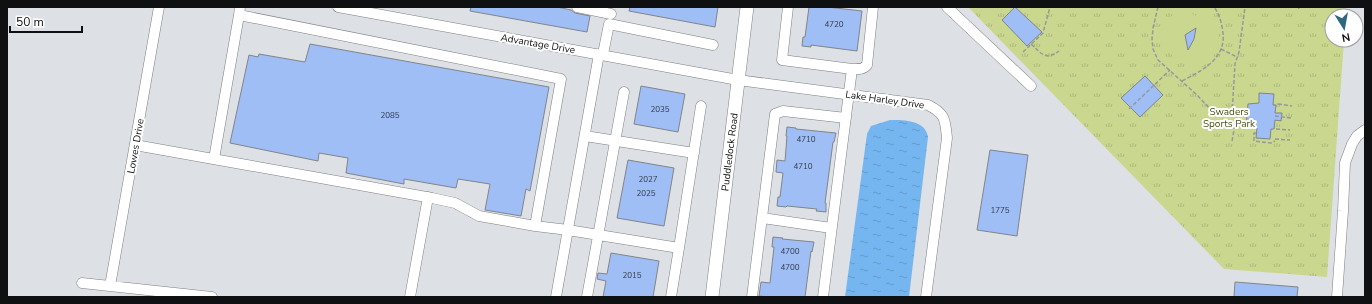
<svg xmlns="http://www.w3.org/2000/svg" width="1372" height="304" font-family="'Nunito Sans',sans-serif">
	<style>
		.grass { fill: url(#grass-tufts) }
		.pitch { fill: #cad78e }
		.water { fill: url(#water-ripples) }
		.building { fill: #9fbef6; stroke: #828488 }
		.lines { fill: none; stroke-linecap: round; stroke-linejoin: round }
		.minor-casing { stroke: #7d7f83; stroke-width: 11 }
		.major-casing { stroke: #7d7f83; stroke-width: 14 }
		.path { stroke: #96999c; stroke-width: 1.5; stroke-dasharray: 4 2; stroke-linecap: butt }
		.minor { stroke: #fff; stroke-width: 10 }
		.major { stroke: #fff; stroke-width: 13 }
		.labels { text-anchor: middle; stroke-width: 4; stroke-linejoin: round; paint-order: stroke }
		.number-label { font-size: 8px; fill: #333c4a }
		.street-label { font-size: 10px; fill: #0f1011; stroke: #fff }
		.park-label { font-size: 10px; fill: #4a5216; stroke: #fff }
	</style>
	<defs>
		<pattern id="grass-tufts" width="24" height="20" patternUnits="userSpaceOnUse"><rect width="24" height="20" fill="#cad78e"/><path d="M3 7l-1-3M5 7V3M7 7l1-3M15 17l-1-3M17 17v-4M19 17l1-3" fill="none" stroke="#acb879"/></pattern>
		<pattern id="water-ripples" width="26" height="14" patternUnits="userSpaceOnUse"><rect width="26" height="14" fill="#75b6f0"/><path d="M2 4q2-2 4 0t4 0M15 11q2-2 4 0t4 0" fill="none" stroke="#649bcd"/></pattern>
	</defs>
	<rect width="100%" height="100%" fill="#dde0e4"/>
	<path class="grass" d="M968 7H1346V16H1332V40H1344L1327 277 1224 269Z"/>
	<path class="pitch" d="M1178 13 1192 14 1210 21 1215 18C1223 39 1217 60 1196 70L1194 64C1186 61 1177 59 1171 54 1152 42 1160 19 1178 13Z"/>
	<path class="water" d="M890 120C905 120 925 120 928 137L909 297H845L867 134 871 126Z"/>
	<path class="building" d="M471 7H557L571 10 575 13 590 16 587 32 470 11Z
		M630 7H718L715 27 629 11Z
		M809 7H827L862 11 857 51 811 45V47L802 46 803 37H805Z
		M1015 7 1042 32 1027 46 1002 20Z
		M1196 28 1194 39 1188 50 1185 35Z
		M310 44 549 87 530 191 526 189 521 216 485 210 490 184 458 179 456 188 404 179V184L346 173 348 158 319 153 318 161 230 143 249 55 258 57 259 54 305 62Z
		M1145 76 1163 95 1140 117 1121 98Z
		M641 86 685 94 678 132 634 124Z
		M1259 93 1274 94 1273 105H1276L1275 113H1282L1281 121 1275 120 1274 129H1271L1270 139 1256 138 1257 128 1246 126 1248 104 1259 103Z
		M787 127 796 128V129L836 133 834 142H833L825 203H826V212L816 211 817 209 787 206 786 207 777 206 778 197H780L783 173 776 172 777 160 785 161 787 136H786Z
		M990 150 1028 155 1017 236 977 230Z
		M628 160 674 168 664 226 617 218Z
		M773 237 783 238 782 239 814 242 812 252 811 251 805 297H769L759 296 761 282 770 283 774 247H772Z
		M611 253 659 261 653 297H603L606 281 597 279 598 273 607 274Z
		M1235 282 1298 287 1297 297H1234Z"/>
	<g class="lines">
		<g class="minor-casing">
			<path id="minor" d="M240 7 239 15 561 79 535 226
				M338 7 738 80 928 105C946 114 945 120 947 138L926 297
				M577 7 611 14
				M788 7 782 60 852 69
				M947 7 1031 86
				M603 54 609 24 713 45
				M585 136 694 153
				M135 145 432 198 455 203 479 216 535 226 568 230 679 248 701 106
				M214 159 239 15
				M762 218 831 228
				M82 283 212 297
				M110 286 159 7
				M410 297 428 197
				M556 297 599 54
				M587 297 624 92
				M671 297 679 248
				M752 297 775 114 783 111 846 118
				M823 297 852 69C858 69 863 70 867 65L873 7
				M1337 297 1343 211 1345 163 1352 144 1357 136 1365 130"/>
		</g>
		<g class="major-casing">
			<path id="major" d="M712 297 747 7"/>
		</g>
		<path class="path" d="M1158 7 1153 28 1152 39 1153 49 1158 60 1197 95 1211 110 1218 113 1249 115
			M1298 7 1299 9
			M1031 44C1041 53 1045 61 1059 51
			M1221 49 1237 57
			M1023 52 1043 33 1050 7
			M1182 81C1205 69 1229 57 1222 27 1221 20 1218 12 1214 7
			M1278 104 1292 106
			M1129 109 1170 70
			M1232 114 1235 64 1239 52 1245 7
			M1275 116 1291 118
			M1276 129 1290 130
			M1256 133H1254V141L1271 143 1275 141
			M1275 139 1290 140
			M1232 141 1237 114"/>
		<use href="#minor" class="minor"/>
		<use href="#major" class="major"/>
	</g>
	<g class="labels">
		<g class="number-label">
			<text x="834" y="27">4720</text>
			<text x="660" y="112">2035</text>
			<text x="390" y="118">2085</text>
			<text x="806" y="142">4710</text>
			<text x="803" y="169">4710</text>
			<text x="648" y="182">2027</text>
			<text x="646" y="196">2025</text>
			<text x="1000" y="213">1775</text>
			<text x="790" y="254">4700</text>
			<text x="790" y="270">4700</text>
			<text x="632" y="278">2015</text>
		</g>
		<g class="street-label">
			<text transform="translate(538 43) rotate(10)" y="4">Advantage Drive</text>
			<text transform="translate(885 99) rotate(8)" y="4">Lake Harley Drive</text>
			<text transform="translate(135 146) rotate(-80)" y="4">Lowes Drive</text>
			<text transform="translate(729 152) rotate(-83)" y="4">Puddledock Road</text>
		</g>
		<g class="park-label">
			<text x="1229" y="115">Swaders<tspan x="1229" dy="12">Sports Park</tspan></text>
		</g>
	</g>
	<rect width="1372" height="304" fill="none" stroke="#0f1011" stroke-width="16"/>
	<g transform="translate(1344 28) rotate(169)"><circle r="19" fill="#ffffff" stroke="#9f9fa0"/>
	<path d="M0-3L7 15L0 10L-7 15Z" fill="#2f6781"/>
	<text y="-6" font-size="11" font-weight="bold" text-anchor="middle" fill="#0f1011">N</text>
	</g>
	<path d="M10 26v6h72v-6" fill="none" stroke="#0f1011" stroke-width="2"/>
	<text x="16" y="26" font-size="12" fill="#0f1011" stroke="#ffffff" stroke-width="3" paint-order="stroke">50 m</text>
</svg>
